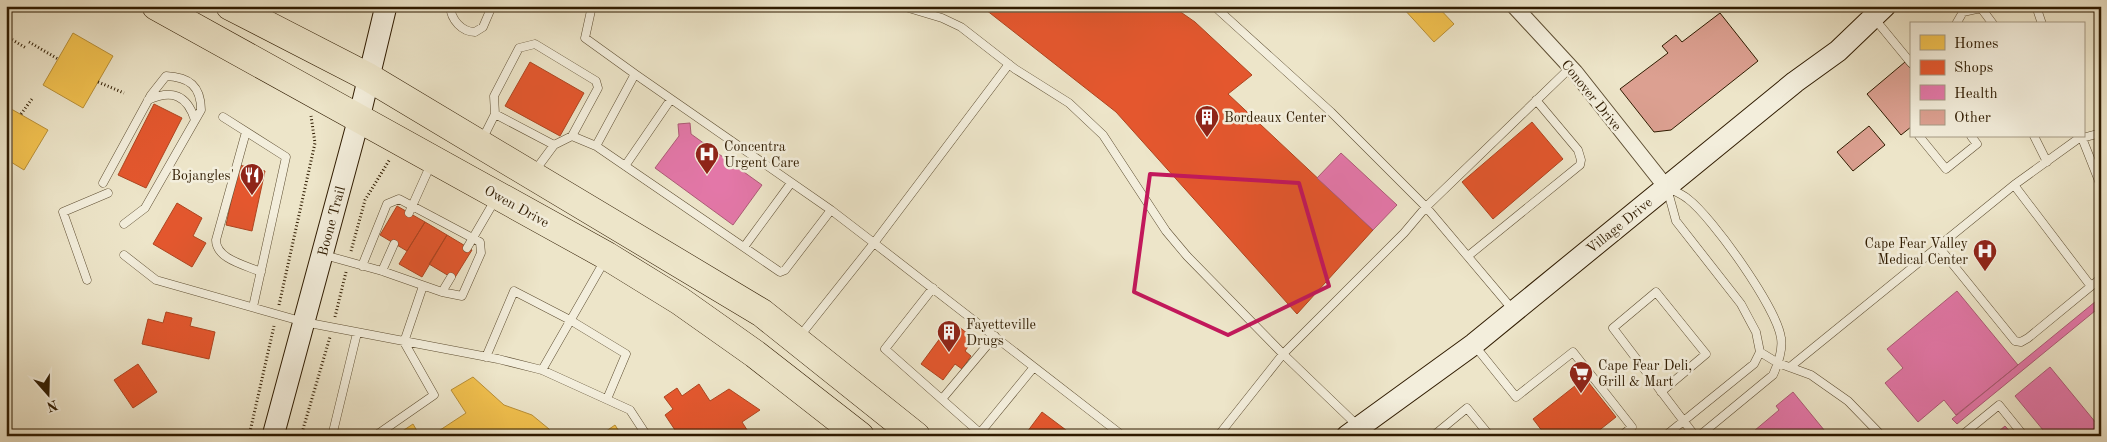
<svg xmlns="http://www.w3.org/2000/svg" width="2107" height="442" font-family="'Old Standard TT',serif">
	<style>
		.homes { fill: #f2c14e; stroke: #b88f37 }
		.shops { fill: #e4572e; stroke: #ae4520 }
		.health { fill: #e377a8; stroke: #ad5b76 }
		.building { fill: #dca091; stroke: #2f1b00 }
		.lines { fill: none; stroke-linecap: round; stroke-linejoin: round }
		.lane-casing { stroke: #5e4e32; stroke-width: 9 }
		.street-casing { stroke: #5e4e32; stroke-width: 17 }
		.secondary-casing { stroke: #2f1b00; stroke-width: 23 }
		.highway-casing { stroke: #2f1b00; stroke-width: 29 }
		.path { stroke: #2f1b00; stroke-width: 3; stroke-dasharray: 1 2.5; stroke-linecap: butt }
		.lane { stroke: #f3eedc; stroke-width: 8 }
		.street { stroke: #f3eedc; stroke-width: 15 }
		.secondary { stroke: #f3eedc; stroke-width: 21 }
		.highway { stroke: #ede5c9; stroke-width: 28 }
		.marked { fill: none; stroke: #c2185b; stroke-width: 4; stroke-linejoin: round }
		.labels { text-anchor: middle; stroke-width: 5; stroke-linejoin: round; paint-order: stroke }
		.street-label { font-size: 14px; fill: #2f1b00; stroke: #f3eedc }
		.poi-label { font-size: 14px; fill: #2f1b00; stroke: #f3eedc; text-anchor: start }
	</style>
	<rect width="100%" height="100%" fill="#ede5c9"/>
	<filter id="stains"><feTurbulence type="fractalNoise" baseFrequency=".004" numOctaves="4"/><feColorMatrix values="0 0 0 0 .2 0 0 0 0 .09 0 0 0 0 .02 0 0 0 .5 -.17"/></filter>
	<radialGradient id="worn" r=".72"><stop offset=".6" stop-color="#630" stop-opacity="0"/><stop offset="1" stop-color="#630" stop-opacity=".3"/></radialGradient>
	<path class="homes" d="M1405 6H1437L1454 24 1434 42 1403 8Z
		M73 33 113 56 83 108 43 85Z
		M6 106 48 130 24 170 6 159Z
		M473 377 504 405 532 415 549 429 553 436H431L466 413 451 390Z
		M413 424 420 436H395Z
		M615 425 622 436H599Z"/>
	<path class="shops" d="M981 6H1172L1195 22 1252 75 1228 94 1373 230 1297 314 1116 112Z
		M530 62 584 93 560 136 505 106Z
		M154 104 182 118 146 188 118 175Z
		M1532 122 1563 159 1493 219 1462 182Z
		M239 165 265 171 252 231 226 225Z
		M177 203 202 218 193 236 206 243 192 267 153 244Z
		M397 206 425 222 407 251 380 235Z
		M425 222 447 235 422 277 399 264Z
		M447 235 472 250 454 279 429 264Z
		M166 312 192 318 190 326 215 332 209 359 142 344 148 319 163 323Z
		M952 322 974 338 965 351 971 356 962 369 955 364 943 380 921 364Z
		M138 364 157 392 133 408 114 380Z
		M1585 378 1616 417 1592 436H1546L1533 419Z
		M699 384 710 401 729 389 760 410 742 422 751 436H679L665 415 673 409 664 397 677 388 682 396Z
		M1042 412 1074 436H1024Z"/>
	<path class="health" d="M690 123 691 134 762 185 733 225 655 168 679 136 678 124Z
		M1341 153 1397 205 1373 230 1317 178Z
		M1957 291 2018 365 1956 415 1944 400 1918 422 1885 383 1903 368 1887 349Z
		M2101 297V306L1957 424 1952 419Z
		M2050 367 2101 429 2095 436H2048L2015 396Z
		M1793 392 1829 436H1748L1779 410 1776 406Z
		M2005 426 2014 436H1993Z"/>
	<path class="building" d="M1720 13 1758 61 1671 130 1654 132 1620 89 1668 53 1662 46 1676 35 1682 42Z
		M1905 62 1911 69V127L1901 135 1867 94Z
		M1869 126 1885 145 1853 171 1837 152Z"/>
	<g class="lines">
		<g class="lane-casing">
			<path id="lane" d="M450 6C451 20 462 32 475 32L483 27 492 6
				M902 6 942 18 961 27 1015 69 1069 103 1103 135 1166 231 1187 256 1283 354 1218 436
				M1214 6 1331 112 1426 207 1571 67
				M2036 6 2042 24
				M1874 18 1911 63
				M1956 24 1963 12 1981 8 1993 24
				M1009 64 874 243 1123 436
				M635 74 831 210
				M148 100C172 89 187 95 195 120
				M495 114 554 145
				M223 117 286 157 253 307
				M246 132 216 240C216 259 245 265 261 272
				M2101 133 2082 138 2101 186
				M1919 136 1946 169 1977 144 1971 136
				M2034 136 2047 162
				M482 140 495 114 494 96 519 48 535 44 596 81 598 88 572 136
				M596 146 780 272 785 270 831 210 874 243 800 336
				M625 166 671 99
				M534 172 554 145 572 136 596 146 635 74 585 38 592 6
				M103 183 151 95 166 76C189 77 201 86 201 110L145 208 124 224
				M2014 185 2082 136
				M1668 188C1674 191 1682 194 1688 199 1712 217 1777 308 1781 338 1783 350 1778 364 1773 375L1699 436
				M409 213 431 164
				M1938 246 2015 341 2021 342 2028 338 2101 278
				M744 247 791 183
				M467 248 495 200
				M124 255 156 280 304 322 498 359 542 370 630 410 647 436
				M324 255 382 271 442 292 451 277
				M1468 256 1580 165 1581 160 1578 150 1536 100
				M362 266 387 204 399 199 480 242 481 253 462 296 442 292
				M382 271 394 244
				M87 280 63 212 108 193
				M933 288 885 349 980 433 1034 367
				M1475 346 1516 397 1573 352 1632 427 1621 436
				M1760 352 1778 363 1811 375 1848 401 1882 436
				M486 357 514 291 570 320 626 354 607 399
				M1790 367 2014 185 2090 285
				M542 370 605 260
				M1661 392 1706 354 1656 292 1613 328 1695 436
				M942 399 995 336
				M1358 426 1283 354 1404 233 1426 207 1513 310
				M332 436 357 333
				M375 436 434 395 404 342 423 286
				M1433 436 1467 408 1490 436
				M1665 436 1754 364 1760 352 1756 332 1741 304 1676 221 1667 188
				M1961 436 1999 405 2024 436"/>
		</g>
		<g class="street-casing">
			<path id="street" d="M1514 6 1575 72 1666 187"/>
		</g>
		<g class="secondary-casing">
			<path id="secondary" d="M273 436 359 118 386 6
				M1347 436 1474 344 1795 82 1838 51 1885 6"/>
		</g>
		<g class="highway-casing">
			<path id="highway" d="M156 6 607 256 680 301 755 354 860 436
				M230 6 368 77 762 313 916 436"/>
		</g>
		<path class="path" d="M6 36 26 48
			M29 42 58 59
			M98 82 124 93
			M21 114 32 99
			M351 251 365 200 390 159
			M279 305 315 143 311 116
			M335 317 346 272
			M249 436 274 326
			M301 436 330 337"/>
		<use href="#lane" class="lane"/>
		<use href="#street" class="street"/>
		<use href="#secondary" class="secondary"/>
		<use href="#highway" class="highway"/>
	</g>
	<path class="marked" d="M1150 174 1299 183 1329 286 1228 335 1134 292Z"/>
	<defs>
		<g id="building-pin" transform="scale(1.25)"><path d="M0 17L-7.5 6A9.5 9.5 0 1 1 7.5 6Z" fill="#8f2418" stroke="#f3eedc"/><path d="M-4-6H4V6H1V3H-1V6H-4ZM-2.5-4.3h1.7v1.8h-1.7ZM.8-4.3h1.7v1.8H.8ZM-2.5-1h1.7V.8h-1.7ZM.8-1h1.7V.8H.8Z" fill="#fff"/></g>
		<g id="hospital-pin" transform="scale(1.25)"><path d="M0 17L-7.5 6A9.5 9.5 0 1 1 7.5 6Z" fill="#8f2418" stroke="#f3eedc"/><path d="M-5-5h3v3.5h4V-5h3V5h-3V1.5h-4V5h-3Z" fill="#fff"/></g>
		<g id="restaurant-pin" transform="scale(1.25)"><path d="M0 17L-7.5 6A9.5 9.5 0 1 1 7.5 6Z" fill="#8f2418" stroke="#f3eedc"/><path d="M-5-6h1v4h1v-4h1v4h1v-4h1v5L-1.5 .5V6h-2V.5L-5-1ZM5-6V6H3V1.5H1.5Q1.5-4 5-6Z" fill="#fff"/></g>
		<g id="supermarket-pin" transform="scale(1.25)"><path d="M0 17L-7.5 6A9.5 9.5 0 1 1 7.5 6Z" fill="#8f2418" stroke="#f3eedc"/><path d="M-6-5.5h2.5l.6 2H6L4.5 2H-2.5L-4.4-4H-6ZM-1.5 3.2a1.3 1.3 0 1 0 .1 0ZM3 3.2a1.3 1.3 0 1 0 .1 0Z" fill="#fff"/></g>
	</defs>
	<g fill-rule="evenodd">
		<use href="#building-pin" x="1207" y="117"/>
		<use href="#hospital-pin" x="707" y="154"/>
		<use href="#restaurant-pin" x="252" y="175"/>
		<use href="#hospital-pin" x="1985" y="251"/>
		<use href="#building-pin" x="949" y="332"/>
		<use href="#supermarket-pin" x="1581" y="373"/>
	</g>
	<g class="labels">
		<g class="street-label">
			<text transform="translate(1592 95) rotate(51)" y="5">Conover Drive</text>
			<text transform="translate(517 206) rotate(29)" y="5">Owen Drive</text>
			<text transform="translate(331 221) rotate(-75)" y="5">Boone Trail</text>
			<text transform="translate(1619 225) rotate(-39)" y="5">Village Drive</text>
		</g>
		<g class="poi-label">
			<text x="1224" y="122">Bordeaux Center</text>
			<text x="724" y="151">Concentra<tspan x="724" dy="16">Urgent Care</tspan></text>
			<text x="234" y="180" text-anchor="end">Bojangles'</text>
			<text x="1968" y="248" text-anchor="end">Cape Fear Valley<tspan x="1968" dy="16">Medical Center</tspan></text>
			<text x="966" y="329">Fayetteville<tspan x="966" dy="16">Drugs</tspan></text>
			<text x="1598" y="370">Cape Fear Deli,<tspan x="1598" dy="16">Grill &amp; Mart</tspan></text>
		</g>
	</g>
	<rect width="2107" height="442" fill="none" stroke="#ede5c9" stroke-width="25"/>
	<rect x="8" y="8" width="2092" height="427" fill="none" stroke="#2f1b00" stroke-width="2.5"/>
	<rect x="12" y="12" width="2082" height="417" fill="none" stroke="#2f1b00"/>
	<rect x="1910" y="22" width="175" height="115" fill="#f3eedc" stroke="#a59a84"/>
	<rect x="1920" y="35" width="25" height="15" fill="#f2c14e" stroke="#a59a84"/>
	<text x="1954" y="48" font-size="15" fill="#2f1b00">Homes</text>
	<rect x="1920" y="60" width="25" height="15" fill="#e4572e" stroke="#a59a84"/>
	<text x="1954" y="72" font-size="15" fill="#2f1b00">Shops</text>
	<rect x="1920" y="85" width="25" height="15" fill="#e377a8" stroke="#a59a84"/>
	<text x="1954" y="98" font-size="15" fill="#2f1b00">Health</text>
	<rect x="1920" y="110" width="25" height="15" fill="#dca091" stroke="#a59a84"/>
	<text x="1954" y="122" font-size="15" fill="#2f1b00">Other</text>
	<g transform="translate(48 394) rotate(160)" stroke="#f3eedc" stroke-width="4" paint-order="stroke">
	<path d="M0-4L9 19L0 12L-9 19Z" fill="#2f1b00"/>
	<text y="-8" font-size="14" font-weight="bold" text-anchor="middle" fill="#2f1b00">N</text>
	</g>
	<rect width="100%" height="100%" filter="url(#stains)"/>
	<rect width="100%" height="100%" fill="url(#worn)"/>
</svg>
